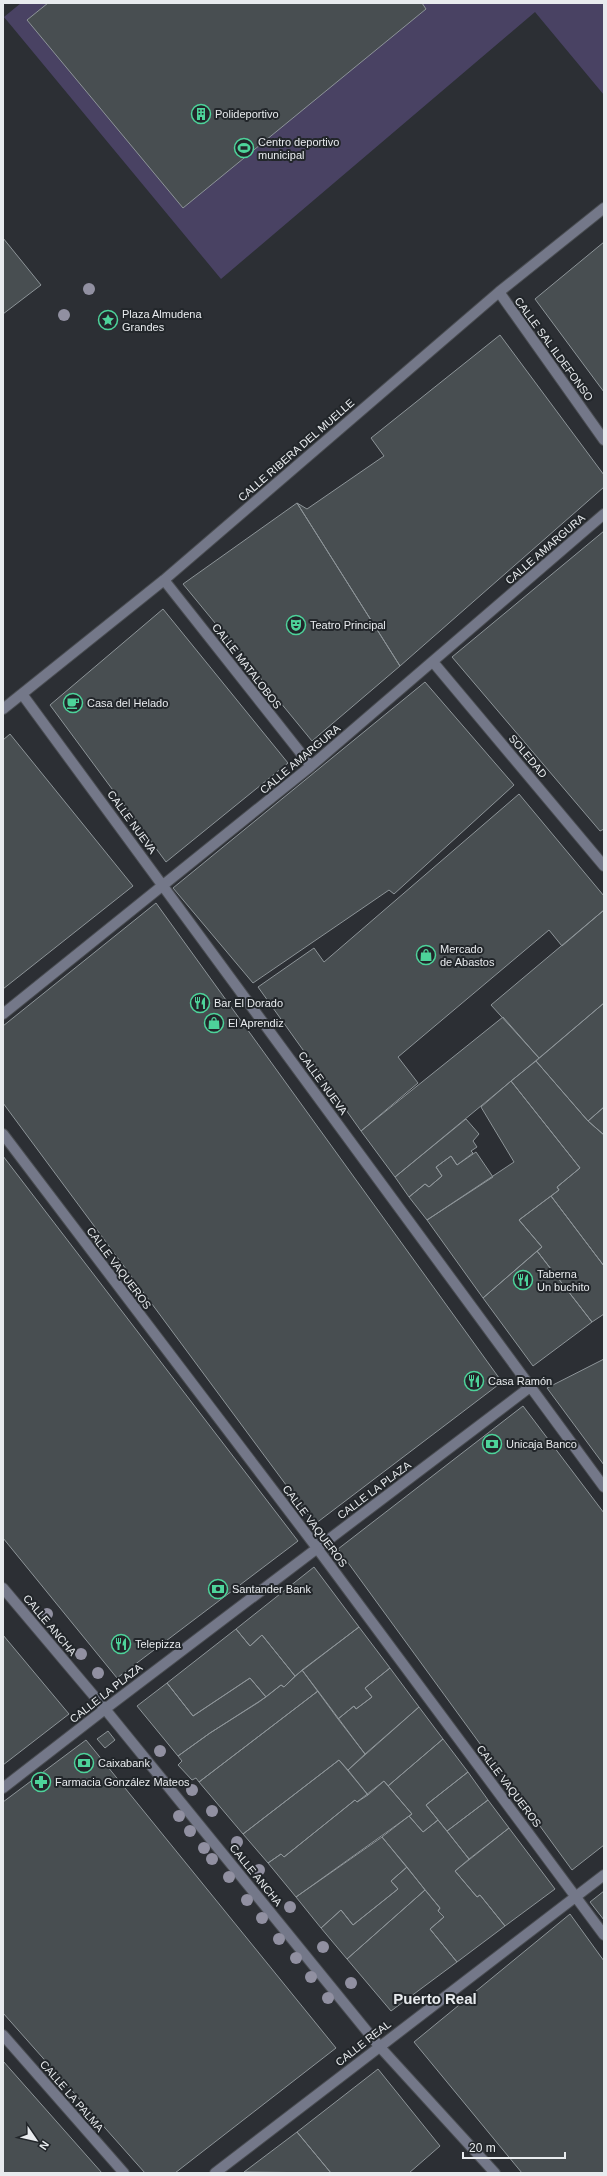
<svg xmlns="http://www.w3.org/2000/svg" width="607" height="2176" font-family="Helvetica,sans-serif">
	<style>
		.grass { fill: #494263 }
		.building { fill: #484e51; stroke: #8d9498 }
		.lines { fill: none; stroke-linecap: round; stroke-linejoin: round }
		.minor-casing { stroke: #4a4d52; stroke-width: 12 }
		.minor { stroke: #747889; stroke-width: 10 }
		.tree { fill: #9190a1 }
		.labels { text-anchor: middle; stroke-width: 4; stroke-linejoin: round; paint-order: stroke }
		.poi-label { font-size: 11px; fill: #e8ebee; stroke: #22262a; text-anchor: start }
		.street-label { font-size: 11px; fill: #e8ebee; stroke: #22262a }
		.district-label { font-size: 15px; font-weight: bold; fill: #e8ebee; stroke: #22262a }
	</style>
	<rect width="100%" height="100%" fill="#2c2f34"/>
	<path class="grass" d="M21 3H604V95L535 12 221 279 4 17Z"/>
	<path class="building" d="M48 3H422L426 9 183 208 27 20Z
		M3 238 41 285 3 314Z
		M604 242V392L535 299Z
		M500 335 604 475V487L400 666 297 503 307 509 384 456 371 438Z
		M297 503 400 666 312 741 183 584Z
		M604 531V829L600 831 452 657Z
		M163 609 288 763 166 862 50 705Z
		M425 682 514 785 394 894 389 890 253 983 173 888Z
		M10 734 133 886 3 989V740Z
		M519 794 604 896V910L562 946 549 930 398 1057 418 1083 361 1131 258 987 314 948 324 962Z
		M156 903 502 1382 315 1524 3 1103V1026Z
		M604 910V1003L539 1058 491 1005Z
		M604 1003V1107L588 1121 536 1061Z
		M503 1017 539 1058 395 1177 361 1131Z
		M536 1061 588 1121 604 1135V1266L551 1196 559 1190 557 1187 580 1168 511 1081Z
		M511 1081 580 1168 557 1187 559 1190 519 1220 542 1247 483 1298 427 1220 514 1162 481 1107Z
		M604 1107V1135L588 1121Z
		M466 1119 479 1134 473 1141 477 1147 471 1151 473 1153 457 1165 451 1156 436 1167 442 1176 429 1187 425 1184 409 1197 395 1177Z
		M476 1152 493 1177 427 1220 409 1197 425 1184 429 1187 442 1176 436 1167 451 1156 457 1165Z
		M3 1156 298 1541 117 1678 3 1538Z
		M551 1196 604 1266V1314L592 1322 537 1251 542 1247 519 1220Z
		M537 1251 592 1322 533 1366 483 1298Z
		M604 1359V1465L547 1388Z
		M523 1406 604 1513V1845L572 1870 338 1549Z
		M314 1567 359 1627 295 1676 262 1635 250 1646 236 1629Z
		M359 1627 390 1668 365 1688 372 1697 356 1709 354 1706 338 1719 302 1670Z
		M236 1629 250 1646 262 1635 295 1676 284 1687 281 1685 266 1697 250 1678 193 1716 167 1683Z
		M3 1635 69 1714 3 1765Z
		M390 1668 419 1707 365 1754 338 1719 354 1706 356 1709 372 1697 365 1688Z
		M302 1670 318 1691 199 1782 196 1778 192 1780 178 1765 182 1761 178 1756 210 1733 259 1702 281 1685 284 1687Z
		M250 1678 266 1697 210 1733 178 1756 137 1706 167 1683 193 1716Z
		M318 1691 365 1754 348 1770 339 1760 243 1834 199 1782Z
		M419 1707 443 1739 388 1786 384 1781 368 1795 348 1770Z
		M108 1731 115 1740 105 1748 97 1739Z
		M443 1739 468 1772 426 1805 438 1820 423 1832 409 1816 412 1814 388 1786Z
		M86 1740 336 2048 175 2173H145L3 2013V1802Z
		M339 1760 368 1795 357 1802 355 1800 284 1857 281 1854 268 1863 243 1834Z
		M468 1772 488 1800 447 1831 426 1805Z
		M384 1781 412 1814 296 1897 268 1863 281 1854 284 1857 355 1800 357 1802Z
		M488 1800 509 1828 469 1859 447 1831Z
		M409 1816 423 1832 438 1820 469 1859 455 1871 477 1897 480 1895 505 1926 457 1962 430 1929 444 1917 438 1911 440 1908 382 1837Z
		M509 1828 555 1889 505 1926 480 1895 477 1897 455 1871Z
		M382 1837 407 1867 391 1881 398 1889 353 1925 341 1910 321 1928 296 1897Z
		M407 1867 425 1890 347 1959 321 1928 341 1910 353 1925 398 1889 391 1881Z
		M425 1890 440 1908 438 1911 444 1917 430 1929 457 1962 391 2011 347 1959Z
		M604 1891V1920L590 1902Z
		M570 1914 604 1961V2173H522L414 2042Z
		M3 2061 102 2173H3Z
		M378 2069 440 2146 409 2173H331L297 2132Z
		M297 2132 331 2173 244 2172Z"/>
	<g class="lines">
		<g class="minor-casing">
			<path id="minor" d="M499 292 604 440
				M164 580 311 766
				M433 662 604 866
				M22 694 604 1487
				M3 709 164 580 499 292 604 208
				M3 1014 311 766 604 514
				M3 1134 317 1548 604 1935
				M3 1588 105 1709 379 2046 495 2173
				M3 1788 105 1709 530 1387
				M3 2035 124 2173
				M215 2173 604 1875"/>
		</g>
		<use href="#minor" class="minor"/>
	</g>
	<g class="tree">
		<circle cx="89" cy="289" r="6"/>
		<circle cx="64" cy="315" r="6"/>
		<circle cx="47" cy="1614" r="6"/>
		<circle cx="81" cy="1654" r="6"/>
		<circle cx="98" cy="1673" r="6"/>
		<circle cx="160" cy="1751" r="6"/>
		<circle cx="192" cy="1790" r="6"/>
		<circle cx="212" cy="1811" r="6"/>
		<circle cx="179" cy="1816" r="6"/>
		<circle cx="190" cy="1831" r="6"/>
		<circle cx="237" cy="1842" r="6"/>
		<circle cx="204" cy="1848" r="6"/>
		<circle cx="212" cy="1859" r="6"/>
		<circle cx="259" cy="1870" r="6"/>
		<circle cx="229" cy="1877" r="6"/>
		<circle cx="247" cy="1900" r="6"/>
		<circle cx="290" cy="1907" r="6"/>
		<circle cx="262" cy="1918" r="6"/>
		<circle cx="279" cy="1939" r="6"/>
		<circle cx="323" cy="1947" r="6"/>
		<circle cx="296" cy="1958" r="6"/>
		<circle cx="311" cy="1977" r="6"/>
		<circle cx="351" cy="1983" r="6"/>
		<circle cx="328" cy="1998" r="6"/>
	</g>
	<defs>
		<g id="building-ring" transform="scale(1)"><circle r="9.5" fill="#22262a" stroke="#4dd39a" stroke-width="1.5"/><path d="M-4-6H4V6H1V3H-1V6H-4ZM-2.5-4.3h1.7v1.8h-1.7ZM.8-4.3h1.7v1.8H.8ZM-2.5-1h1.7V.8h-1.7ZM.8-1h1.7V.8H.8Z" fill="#4dd39a"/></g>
		<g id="stadium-ring" transform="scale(1)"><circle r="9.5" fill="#22262a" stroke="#4dd39a" stroke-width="1.5"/><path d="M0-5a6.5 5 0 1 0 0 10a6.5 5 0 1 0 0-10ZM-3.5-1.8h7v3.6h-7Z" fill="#4dd39a"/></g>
		<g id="sight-ring" transform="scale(1)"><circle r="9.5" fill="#22262a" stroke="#4dd39a" stroke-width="1.5"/><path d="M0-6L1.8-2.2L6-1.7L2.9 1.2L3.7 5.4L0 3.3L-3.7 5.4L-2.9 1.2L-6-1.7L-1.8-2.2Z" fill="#4dd39a"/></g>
		<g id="theatre-ring" transform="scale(1)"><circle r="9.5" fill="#22262a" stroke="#4dd39a" stroke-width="1.5"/><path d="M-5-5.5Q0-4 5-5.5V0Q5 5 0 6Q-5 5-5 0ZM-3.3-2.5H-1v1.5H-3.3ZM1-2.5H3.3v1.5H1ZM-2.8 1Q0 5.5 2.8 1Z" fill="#4dd39a"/></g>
		<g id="cafe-ring" transform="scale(1)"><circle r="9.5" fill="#22262a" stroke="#4dd39a" stroke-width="1.5"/><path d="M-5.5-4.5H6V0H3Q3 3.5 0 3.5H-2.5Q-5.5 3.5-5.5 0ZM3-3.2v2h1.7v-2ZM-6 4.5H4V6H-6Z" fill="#4dd39a"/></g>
		<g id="shop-ring" transform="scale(1)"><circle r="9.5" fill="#22262a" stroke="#4dd39a" stroke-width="1.5"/><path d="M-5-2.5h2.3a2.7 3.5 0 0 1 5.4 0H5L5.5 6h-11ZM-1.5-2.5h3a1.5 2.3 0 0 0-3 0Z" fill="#4dd39a"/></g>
		<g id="restaurant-ring" transform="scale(1)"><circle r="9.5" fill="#22262a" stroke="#4dd39a" stroke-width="1.5"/><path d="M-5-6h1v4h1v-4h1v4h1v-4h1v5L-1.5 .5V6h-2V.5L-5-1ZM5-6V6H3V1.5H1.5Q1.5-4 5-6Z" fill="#4dd39a"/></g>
		<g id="bank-ring" transform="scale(1)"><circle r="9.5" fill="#22262a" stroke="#4dd39a" stroke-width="1.5"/><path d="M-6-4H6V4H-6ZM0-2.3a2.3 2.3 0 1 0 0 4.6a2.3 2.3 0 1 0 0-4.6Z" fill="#4dd39a"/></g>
		<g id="pharmacy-ring" transform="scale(1)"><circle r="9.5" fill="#22262a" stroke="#4dd39a" stroke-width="1.5"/><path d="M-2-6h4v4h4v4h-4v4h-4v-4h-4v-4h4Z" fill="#4dd39a"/></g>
	</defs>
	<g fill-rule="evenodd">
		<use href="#building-ring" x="201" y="114"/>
		<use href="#stadium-ring" x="244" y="148"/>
		<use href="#sight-ring" x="108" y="320"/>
		<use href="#theatre-ring" x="296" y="625"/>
		<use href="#cafe-ring" x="73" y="703"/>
		<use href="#shop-ring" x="426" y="955"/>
		<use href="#restaurant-ring" x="200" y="1003"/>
		<use href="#shop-ring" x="214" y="1023"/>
		<use href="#restaurant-ring" x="523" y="1280"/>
		<use href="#restaurant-ring" x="474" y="1381"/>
		<use href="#bank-ring" x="492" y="1444"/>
		<use href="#bank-ring" x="218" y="1589"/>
		<use href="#restaurant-ring" x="121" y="1644"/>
		<use href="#bank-ring" x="84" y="1763"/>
		<use href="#pharmacy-ring" x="41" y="1782"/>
	</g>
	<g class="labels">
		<g class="poi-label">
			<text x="215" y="118">Polideportivo</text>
			<text x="258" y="146">Centro deportivo<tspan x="258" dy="13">municipal</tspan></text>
			<text x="122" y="318">Plaza Almudena<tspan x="122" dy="13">Grandes</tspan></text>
			<text x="310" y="629">Teatro Principal</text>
			<text x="87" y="707">Casa del Helado</text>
			<text x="440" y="953">Mercado<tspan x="440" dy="13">de Abastos</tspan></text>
			<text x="214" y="1007">Bar El Dorado</text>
			<text x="228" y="1027">El Aprendiz</text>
			<text x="537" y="1278">Taberna<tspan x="537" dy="13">Un buchito</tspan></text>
			<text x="488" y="1385">Casa Ramón</text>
			<text x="506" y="1448">Unicaja Banco</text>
			<text x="232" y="1593">Santander Bank</text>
			<text x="135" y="1648">Telepizza</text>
			<text x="98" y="1767">Caixabank</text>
			<text x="55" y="1786">Farmacia González Mateos</text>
		</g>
		<g class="street-label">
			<text transform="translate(554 349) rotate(54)" y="4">CALLE SAL ILDEFONSO</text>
			<text transform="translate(296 450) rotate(-41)" y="4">CALLE RIBERA DEL MUELLE</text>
			<text transform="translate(545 549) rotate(-41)" y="4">CALLE AMARGURA</text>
			<text transform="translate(247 666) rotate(52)" y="4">CALLE MATALOBOS</text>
			<text transform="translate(528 756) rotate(50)" y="4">SOLEDAD</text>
			<text transform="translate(300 759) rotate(-40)" y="4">CALLE AMARGURA</text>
			<text transform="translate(132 822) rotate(54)" y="4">CALLE NUEVA</text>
			<text transform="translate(323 1083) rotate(54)" y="4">CALLE NUEVA</text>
			<text transform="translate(119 1268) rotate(53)" y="4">CALLE VAQUEROS</text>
			<text transform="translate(374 1490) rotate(-37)" y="4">CALLE LA PLAZA</text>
			<text transform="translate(315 1526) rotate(53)" y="4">CALLE VAQUEROS</text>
			<text transform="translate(50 1625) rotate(50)" y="4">CALLE ANCHA</text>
			<text transform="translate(106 1693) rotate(-38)" y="4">CALLE LA PLAZA</text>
			<text transform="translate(509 1786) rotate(53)" y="4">CALLE VAQUEROS</text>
			<text transform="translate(256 1875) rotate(51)" y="4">CALLE ANCHA</text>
			<text transform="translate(363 2043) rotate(-38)" y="4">CALLE REAL</text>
			<text transform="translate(72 2096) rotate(49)" y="4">CALLE LA PALMA</text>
		</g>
		<g class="district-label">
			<text x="435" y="2004">Puerto Real</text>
		</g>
	</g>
	<rect width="607" height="2176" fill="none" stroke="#e8ebee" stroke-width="8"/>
	<g transform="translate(36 2140) rotate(124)" stroke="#22262a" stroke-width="3" paint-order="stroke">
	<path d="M0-3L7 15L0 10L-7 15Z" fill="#e8ebee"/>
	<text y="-6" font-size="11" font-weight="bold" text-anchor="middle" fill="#e8ebee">N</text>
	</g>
	<path d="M463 2152v6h102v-6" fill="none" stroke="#e8ebee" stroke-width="2"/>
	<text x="469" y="2152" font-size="12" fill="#e8ebee" stroke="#22262a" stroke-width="3" paint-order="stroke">20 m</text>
</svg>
